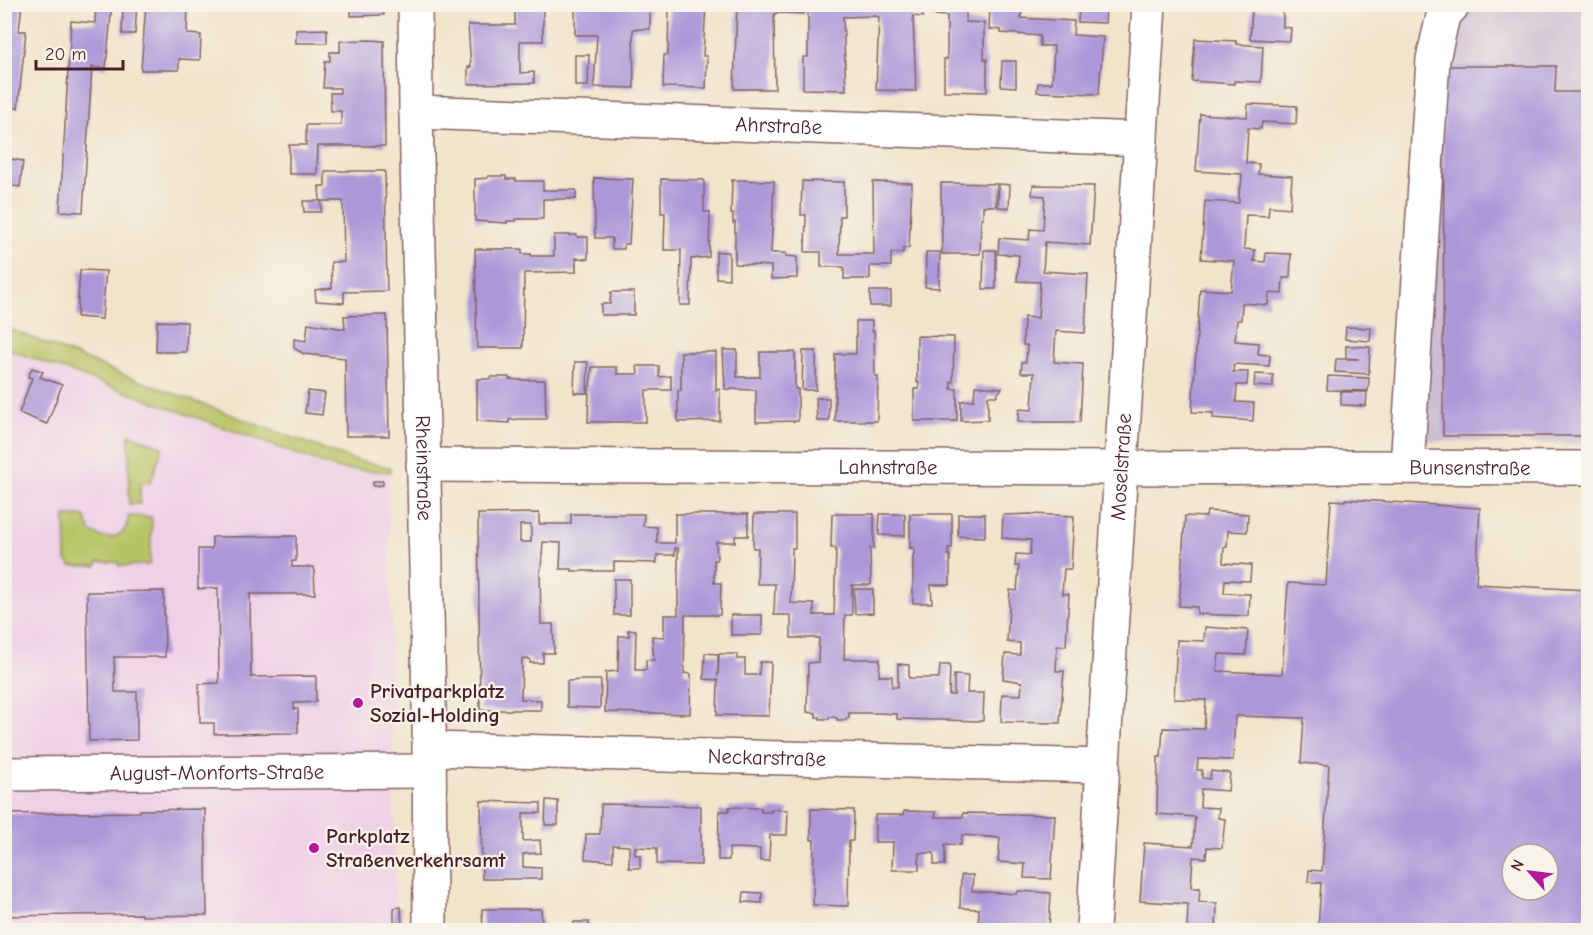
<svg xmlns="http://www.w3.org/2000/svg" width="1593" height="935" font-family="'Comic Neue',sans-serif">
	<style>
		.built { fill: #efd0e6 }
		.industrial { fill: #cdbed2 }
		.green { fill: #b7c466; stroke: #807248; stroke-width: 1.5 }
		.building { fill: #ac98d9; fill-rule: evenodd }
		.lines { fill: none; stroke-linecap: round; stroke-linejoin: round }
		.minor-casing { stroke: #846463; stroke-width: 36 }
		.minor { stroke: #fff; stroke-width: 33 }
		.poi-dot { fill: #b5179e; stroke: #f7f3e8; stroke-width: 2 }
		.labels { text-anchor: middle; stroke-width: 4.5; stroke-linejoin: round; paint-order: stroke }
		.street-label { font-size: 21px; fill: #4a1f2b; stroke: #f7f3e8 }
		.poi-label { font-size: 21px; font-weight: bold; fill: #4a1f2b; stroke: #f7f3e8; text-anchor: start }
	</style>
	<rect width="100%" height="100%" fill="#f7f3e8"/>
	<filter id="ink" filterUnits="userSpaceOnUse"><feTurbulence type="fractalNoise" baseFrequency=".0167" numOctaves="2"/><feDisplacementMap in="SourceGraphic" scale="12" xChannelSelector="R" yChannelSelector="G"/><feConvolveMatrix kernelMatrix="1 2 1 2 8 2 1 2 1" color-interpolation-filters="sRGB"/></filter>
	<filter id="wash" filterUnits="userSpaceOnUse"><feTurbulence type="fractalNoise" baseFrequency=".008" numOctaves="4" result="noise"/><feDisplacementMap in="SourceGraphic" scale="24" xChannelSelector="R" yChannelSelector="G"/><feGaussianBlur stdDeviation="1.35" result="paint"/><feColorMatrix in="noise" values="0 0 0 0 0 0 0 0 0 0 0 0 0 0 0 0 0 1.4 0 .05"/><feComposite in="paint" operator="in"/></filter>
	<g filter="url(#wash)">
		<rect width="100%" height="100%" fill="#f1e4ca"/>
		<path class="built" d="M10 352 338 471 389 474 396 930H5L4 449Z"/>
		<path class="industrial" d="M1439 5H1588V444L1419 441Z"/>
		<path class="green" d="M5 327 124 375 353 460 390 467V472L338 469 10 350 5 348Z
			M129 434 163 447 150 483H140V504H129Z
			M65 516H85L90 531C106 543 128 538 128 516L152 517 150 564 147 565 119 566 118 562H98L97 566H71L66 560Z"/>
		<g id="blocks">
			<path class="building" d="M4 4H22L19 31H26L18 108 4 107Z
				M96 4H112L106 68 92 67 83 212 60 211 71 21 95 23Z
				M123 4H137L135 34H122Z
				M146 4H188L187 34 201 35 200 60 179 59V70H141Z
				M351 4H383L384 15 351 16Z
				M536 4H543V41H520V73L534 72V83L468 84V67H471L468 25H515V6H536Z
				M575 4 650 5V29H633L634 88 594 87 597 35H575Z
				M669 4H706L703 56H707L706 88 663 87 664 55H668Z
				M737 4H804V14L776 13 774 15 775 89H734Z
				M808 4H923V17L913 16 916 91 876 90 879 17 874 16 843 17 846 90 803 89V57H808Z
				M931 4H966V22L984 23V59H987V92L944 91V59H947V16L931 15Z
				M1022 4 1021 18 1074 21 1073 35 1103 37 1099 94 1037 92 1038 83H1052L1054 46H1040V36L1001 33V30L989 29 990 5Z
				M1079 8 1106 9 1105 23 1078 22Z
				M1252 9 1283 10V27L1291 28 1290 41 1250 39Z
				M327 29V43H296V30Z
				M1195 39 1236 41V44L1263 46 1261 82 1234 81V84L1192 81Z
				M369 40 384 41 385 146H318L317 174H289V145H306V125H341V111H331L330 93H340V88H323L325 61H330V52H340V41Z
				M575 55H589L588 86H575Z
				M1002 61H1016V87L1001 86Z
				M1444 66H1556L1555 92H1588V436H1443Z
				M1248 104 1297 106 1296 124 1262 122 1261 129 1248 128 1246 163 1259 164 1258 174 1292 176 1290 208 1269 206 1268 216 1246 215 1244 249 1255 250 1254 261 1265 262 1266 253 1291 254 1290 278H1283L1282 294 1269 293 1268 305 1242 303 1241 320H1237L1235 341 1259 343 1258 354 1270 355 1269 366 1234 364 1233 372H1248L1247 385H1237L1236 402 1254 403 1253 421 1213 418V413L1192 412 1200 289 1231 291 1234 261 1201 259 1205 201 1239 203V188H1241L1242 174 1196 171 1200 114 1247 117Z
				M4 158 23 161 20 187 4 185Z
				M325 171H385L387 291 344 292V303L316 301 315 290 332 288 331 262H344L343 201H321V212H304L303 201H320L319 186H325Z
				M488 176H506V179H516V181H543V190H576V199H543V219H516V221H507V223L475 221V179L488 178Z
				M594 178 633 179 629 244H624V249H612V238H595Z
				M661 179 704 180V212H710L709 257 691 259 690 305H680L681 250H664L665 213H661Z
				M732 180 774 181 771 253H786V256L797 257V278L771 279V266L735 264V222L733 223V214H731Z
				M802 181 844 182V216H840L839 254H874L873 182 912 183 909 248H903V253H891V266H870V279H844V267H821V252H805L806 215H801Z
				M941 183 997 184 996 206H983V218H981L980 254H942Z
				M999 184 1010 185 1009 208 998 207Z
				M1033 185 1094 186 1090 245 1045 242 1043 271 1088 274 1085 333 1056 331 1054 362 1083 364 1080 422H1018L1019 409 1032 410 1034 373H1021L1022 362H1026L1027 345H1023L1024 317 1038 318 1040 282 1017 281 1019 255 998 254 999 238 1029 240 1030 229 1043 230 1045 196 1032 195Z
				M554 235H577V237H588V259L576 258V272L524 273 523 348H477L475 249H522V254H531V256H554Z
				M984 250H996V289H983Z
				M716 252H729V279L716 278Z
				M926 252H940L939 288 925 287Z
				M80 270 106 271 102 319 77 317Z
				M870 291H891V306H870Z
				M611 292H634V315H601V304H610Z
				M387 315 389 436H346L345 358 304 354 294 348V339L306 341 308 323 345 329 344 316Z
				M157 321 187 322 186 352H156Z
				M856 321H872V331H874L875 376H878L877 421H835V354H856Z
				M1346 327 1371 328 1370 341 1345 339Z
				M917 336 954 337 953 382H951V389H957V421H914V389H919V382H917Z
				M1346 346 1370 347 1369 374 1335 372 1336 359H1359L1346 358Z
				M723 350H737V377H760V352H795V389H798V421L756 422V390L725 389Z
				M803 351H816V390H802Z
				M681 352H716V390L720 389V421L678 422V390H681Z
				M575 362H588L587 393H574Z
				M637 366H659V377L671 376V390H646V422H588L589 386H590L592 367H617V374H638Z
				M32 368 43 372 40 377 62 385 47 424 19 413 32 378 28 377Z
				M1255 374 1273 375V387L1254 386Z
				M1328 376 1369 378 1368 391 1327 390Z
				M490 377H509V379L519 380H545L546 419H519L509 420V423L477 421V379H491Z
				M975 386 1002 388 996 396H988V420L961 421V401L974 400Z
				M308 391 325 393 322 415 305 413Z
				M1341 392H1367L1366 406 1341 405Z
				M816 398H829V421H817Z
				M373 481H383V485L373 486Z
				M1345 499 1480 508 1476 584 1588 590V930H1318L1321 883 1308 882 1309 870 1322 871 1329 765 1301 763 1304 718 1235 716 1233 760 1198 759 1197 770H1202V778L1210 779 1211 771 1230 773 1228 791 1201 789 1200 807 1219 808 1218 818 1225 819 1222 848 1207 847 1206 858 1193 857 1191 888H1200L1199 902 1217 903 1216 930H1187L1188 904 1140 901 1144 843 1193 846 1195 817 1157 814 1158 757H1161L1163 728 1204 729 1206 700 1174 699 1177 640 1204 641 1205 627 1248 630 1246 655 1219 654 1217 671 1282 674 1288 583 1326 585 1331 500 1345 501ZM1512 854H1548V890H1512Z
				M1207 511 1248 514 1247 532 1228 531 1227 547H1224L1223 563 1251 565 1250 581 1225 580 1224 593 1250 594 1249 616 1197 614V607L1179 606 1185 516 1206 517Z
				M539 513V524H571V514H644L643 526 657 527V543H675V514H748V536H735V542H716L717 560H714V583H721L720 615H685L684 673 691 674 690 714 605 712 606 672 618 671 619 636H629L628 630H636L635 670H646V660H654L652 636 664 637V615H678V548H675V555H657V563L614 562V571H572V569H560L561 543 543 542 541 569 540 570 541 624H553L554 653H543V663H530V659H522L521 699 541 700V710H480L478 514ZM520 525H531V542H520Z
				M754 514H795V548H792L791 603 814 604V615H834L836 548H831L832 514H874V548H870L871 585H852V615H845L844 659H880L879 676H892V687H898V664L909 665V678H939L940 665H950L949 695H954V675L968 676 967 693H984L983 721 897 719V714L878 713H849V718H846V720H837V718L833 717H829V719H820V717H816V713L807 712 808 663 818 662 819 638H791V615H774L775 584H757L758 548H753Z
				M880 514H905V536L879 535Z
				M910 514H952V548H948V555H950V585H931L932 603H913V555H914V548H910Z
				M958 514H985V537L958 536Z
				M1032 514 1074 516 1071 569H1064L1062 594H1069L1066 646H1057L1056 671H1064L1060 723 1001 722 1002 694 1021 695 1022 682 1003 679 1005 654 1020 655V643L1007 642 1010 590 1017 591 1019 566H1015L1016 554 1030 555 1031 540 1002 538 1003 515Z
				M296 536V561H292V567H314L315 594H250L251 677 316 676V702L294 703V709H298V733L214 734V723H200L199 684 219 683 218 588 198 589V549H212V537Z
				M614 579H630V615H614Z
				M854 589H873V613L855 614Z
				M164 591 165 657H114L115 692H137V740L89 741 87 592Z
				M731 615H762V635H731Z
				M705 653 718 654V677L719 654H737V659H745V675H759L760 662H771L769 716 717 715 718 680 704 679Z
				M584 680H601L600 708 567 707V681Z
				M546 800 558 801V825H545Z
				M481 801 541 803V813H523V841L540 840 541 853 523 854V867L541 868V879H482Z
				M601 804 701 806V865L657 864V848L635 847V855H640V868H629V846L613 845V861L585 859 586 834H600Z
				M729 807 761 808V812H771V809L788 810 787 835H770L769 861H760V849L729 848V860H718L719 811H729Z
				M205 809 207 915 142 916V914L4 916V814L140 812V810Z
				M811 809 854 810 853 841H849L848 906 813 905 814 840H811Z
				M904 811 936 812 935 817H963V813L1055 815 1051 879 1024 878 1025 864 998 862 1000 838 976 836 962 835 961 845 945 844V865H934V853H919V870H892L893 842H875V815H903Z
				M961 875H973L972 891 1017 894 1018 891 1051 893 1049 930H1015V929L978 927 979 909 960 908Z
				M744 892 762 893V903L743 902Z
				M401 907 402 926 394 925V908Z
				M482 909H541L542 930H483Z
				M574 922H589L588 930H573Z
				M867 927 883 928 882 930H866Z"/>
		</g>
	</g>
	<g filter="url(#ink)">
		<use href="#blocks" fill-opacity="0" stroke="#846463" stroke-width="1.5"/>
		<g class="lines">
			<g class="minor-casing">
				<g id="minor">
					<path id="s1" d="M415 4 416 112 429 704 430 930"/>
					<path id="s2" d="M416 112 1141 139"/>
					<path id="s3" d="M423 465 1122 468 1352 467 1588 468"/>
					<path d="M1407 467 1433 59 1443 16 1454 4"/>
					<path id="s4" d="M429 749 1103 766"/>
					<path id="s5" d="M4 774 429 771"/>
					<path id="s6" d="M1093 930 1149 4"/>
				</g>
			</g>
			<use href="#minor" class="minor"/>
		</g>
	</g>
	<g class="poi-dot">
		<circle cx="358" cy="703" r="6"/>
		<circle cx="314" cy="848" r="6"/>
	</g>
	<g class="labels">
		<g class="street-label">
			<text dy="7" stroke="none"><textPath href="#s2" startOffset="363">Ahrstraße</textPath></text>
			<text dy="7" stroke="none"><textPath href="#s1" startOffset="464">Rheinstraße</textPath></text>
			<text dy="7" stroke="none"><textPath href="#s3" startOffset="465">Lahnstraße</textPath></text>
			<text dy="7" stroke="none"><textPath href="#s3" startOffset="1047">Bunsenstraße</textPath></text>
			<text dy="7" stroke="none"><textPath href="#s6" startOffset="464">Moselstraße</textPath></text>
			<text dy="7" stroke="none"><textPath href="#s4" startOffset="338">Neckarstraße</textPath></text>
			<text dy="7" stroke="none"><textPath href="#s5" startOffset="213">August-Monforts-Straße</textPath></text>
		</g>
		<g class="poi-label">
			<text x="370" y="698">Privatparkplatz<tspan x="370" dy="24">Sozial-Holding</tspan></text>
			<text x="326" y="843">Parkplatz<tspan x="326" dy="24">Straßenverkehrsamt</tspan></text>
		</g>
	</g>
	<rect width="1593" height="935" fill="none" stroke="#f7f3e8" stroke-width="24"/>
	<g transform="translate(1530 872) rotate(298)"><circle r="28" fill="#f7f3e8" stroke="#b29e9c" stroke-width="1.5"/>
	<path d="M0-4.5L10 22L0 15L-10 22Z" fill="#b5179e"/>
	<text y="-9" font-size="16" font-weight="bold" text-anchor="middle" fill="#4a1f2b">N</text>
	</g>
	<path d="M36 60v9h87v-9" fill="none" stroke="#4a1f2b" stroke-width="3"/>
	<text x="45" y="60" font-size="18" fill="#4a1f2b" stroke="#f7f3e8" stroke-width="4.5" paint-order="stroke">20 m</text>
</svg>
